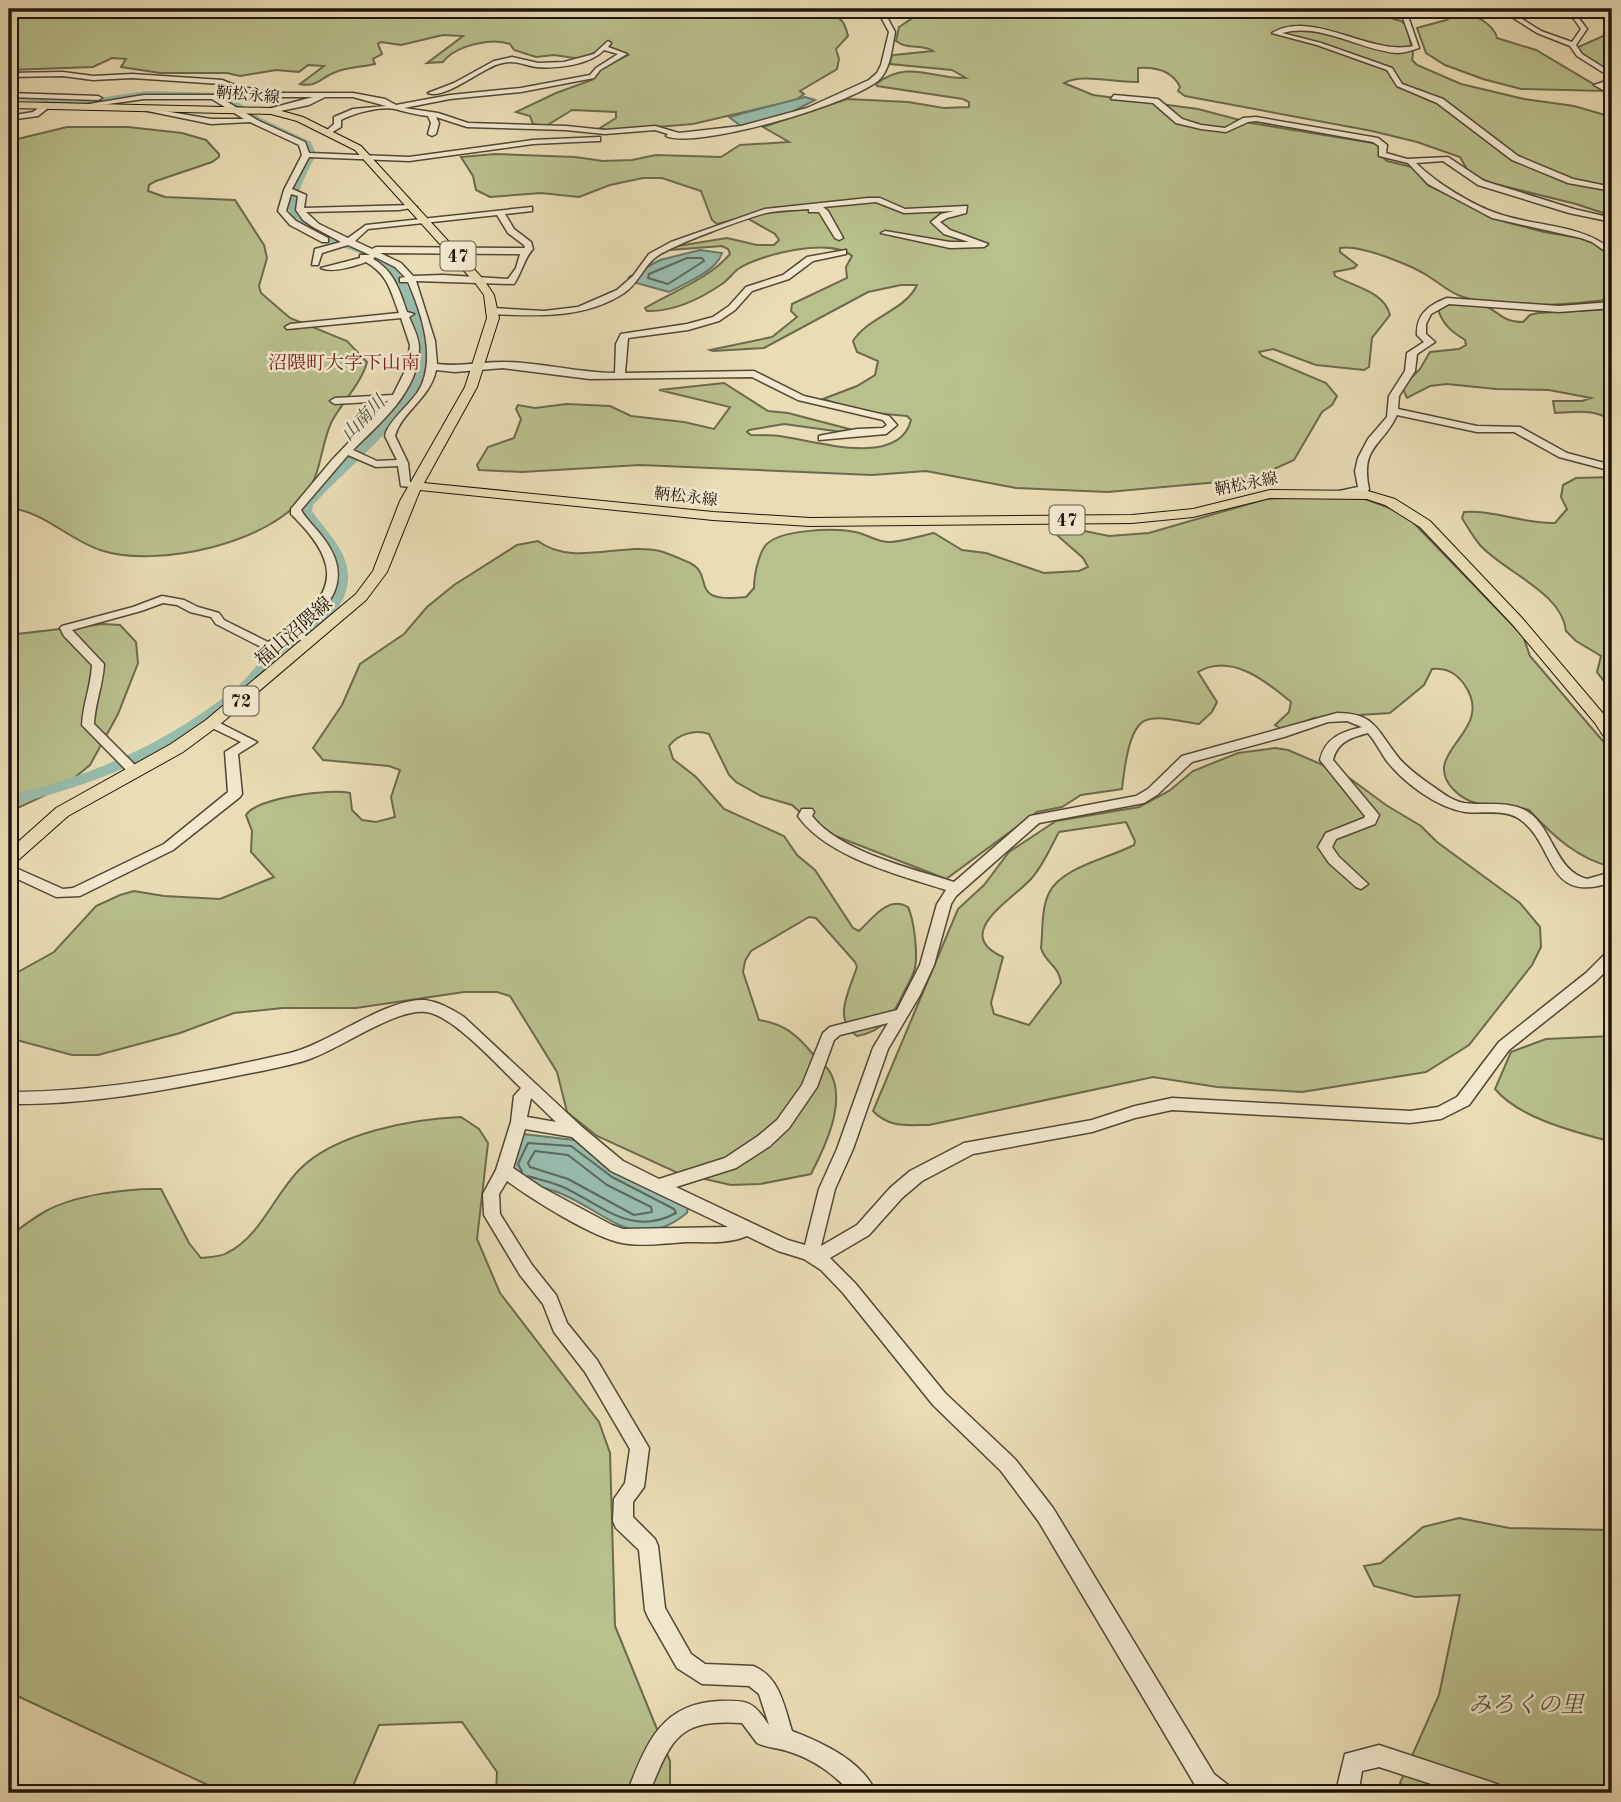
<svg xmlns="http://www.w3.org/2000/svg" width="1621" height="1802" font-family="'Old Standard TT','Noto Serif JP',serif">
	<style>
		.green { fill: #b8c08c; stroke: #6c6a4c; stroke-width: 2; fill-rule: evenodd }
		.water { fill: #98bcac; stroke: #68796c; stroke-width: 2 }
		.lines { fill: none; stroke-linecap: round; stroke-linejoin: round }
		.shore { stroke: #5c685c; stroke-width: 2 }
		.river { fill: #98bcac; fill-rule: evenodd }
		.minor-casing { stroke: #524736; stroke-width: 3 }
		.major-casing { stroke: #1f150c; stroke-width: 2 }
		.minor { fill: #f1e8ce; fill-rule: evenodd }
		.major { fill: #eadcb4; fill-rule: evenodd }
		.labels { text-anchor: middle; stroke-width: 5; stroke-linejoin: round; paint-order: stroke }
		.far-street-label { font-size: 16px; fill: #1f150c; stroke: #f1e8ce }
		.shield { fill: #f1e8ce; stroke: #5e5446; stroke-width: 2 }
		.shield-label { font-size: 18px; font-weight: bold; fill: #1f150c }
		.far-water-label { font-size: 18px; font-style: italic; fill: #494f44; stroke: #f1e8ce }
		.far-quarter-label { font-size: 19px; fill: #7a1f14; stroke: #f1e8ce }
		.street-label { font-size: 19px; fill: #1f150c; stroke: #f1e8ce }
		.near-park-label { font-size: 23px; font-style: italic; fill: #555139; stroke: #f1e8ce }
	</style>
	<rect width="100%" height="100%" fill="#eadcb4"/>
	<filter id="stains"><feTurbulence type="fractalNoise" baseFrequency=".00286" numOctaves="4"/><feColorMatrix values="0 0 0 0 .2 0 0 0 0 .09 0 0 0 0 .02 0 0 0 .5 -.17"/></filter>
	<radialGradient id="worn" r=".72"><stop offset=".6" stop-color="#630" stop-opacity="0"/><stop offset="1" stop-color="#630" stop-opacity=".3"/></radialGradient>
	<path class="green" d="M9 9H807C827 18 842 7 848 36L836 49 839 59 837 69 800 91 804 94 796 100 693 124 609 131 600 128 616 118V112L572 110 546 126 533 124 530 116 516 112 556 93 592 80 599 70 628 55 619 51 600 50 581 59 554 55 536 57 514 50 510 44C491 37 455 46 443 62L427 63 463 36 443 35 401 45 381 42 378 44 382 54 373 59 375 64C363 67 348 67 336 72 321 77 317 88 300 84L324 66 308 65 299 72 276 70 240 76 227 73H160L121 67 126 59 112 58 93 67 9 70Z
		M914 9H1359L1401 21 1407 26 1413 54 1412 60 1417 65 1461 84 1524 99 1574 106 1612 117V216L1576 204 1491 183 1469 173 1460 157 1417 142 1372 131 1185 96 1178 91 1180 87C1172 70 1155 67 1138 68V82C1115 83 1082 73 1064 83L1093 95 1198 109 1251 123 1379 144 1381 155 1387 161 1412 167 1429 186 1506 222 1544 232 1580 238 1610 249 1612 263 1607 272 1612 277V299C1572 305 1502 310 1463 297 1450 293 1442 285 1431 278 1414 266 1360 244 1340 248V252L1357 265 1354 268 1334 272 1335 276C1354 287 1384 291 1390 315L1372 338 1369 367 1364 370 1316 365 1273 349 1259 352 1262 356 1326 383 1337 396 1332 405 1322 412 1294 460 1252 479 1108 492 1016 488 926 471 872 475 640 465 522 472 479 470 477 465 488 447 514 438 521 419 516 409 518 405 535 408 567 404 610 406 631 416 684 422 714 429 730 407 659 390 724 383 768 411 788 413 853 430 842 432 784 424 749 430 747 432 751 435C760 435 770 435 779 436 812 440 899 469 911 420L907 416 862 412 823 399 857 386 875 375 878 361 857 352 853 341C869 316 905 311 917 285H901L868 292 764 348 713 351 710 350 772 337 797 317 791 311 792 304 847 278 846 267 852 256C832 237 760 254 738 269 733 273 728 280 722 284 700 299 674 312 647 311L645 308C672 292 710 278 730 254L728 249 722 246 669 250 672 247 727 238 757 245H774L779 240 775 234 745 217 717 224 712 220 701 191 662 178H643L610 185 579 197 541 193 490 197 476 190 473 176 461 157 495 154 575 157 603 161 632 160 656 155 721 157 740 145 789 142 763 127 847 99 908 102 944 108 969 107V102L963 99 877 86 876 84C909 59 931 79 966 78L952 70 890 64 891 57 894 55 933 51C923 44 907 50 896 41L899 27 911 19Z
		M1461 12C1474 14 1494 24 1497 38L1536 50 1605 91 1521 89 1483 79 1445 65 1426 53 1417 28 1446 20Z
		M1612 32V74L1592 63 1576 48Z
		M67 127H128L182 133 206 140 219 154V157L212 162 156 181 149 185 148 191 165 197 235 200 264 245 267 258 259 286 261 293 290 318 347 341 367 362C361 384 343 401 332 421 321 443 322 471 307 492 273 543 157 569 100 550 68 539 43 511 9 508V141Z
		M1448 304C1459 304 1472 303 1482 305 1499 310 1500 322 1523 322L1530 315 1538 313 1612 309V422C1598 408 1574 412 1555 413L1553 401H1582L1591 398 1549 390 1496 389 1447 384 1430 386 1407 398 1402 387 1420 369 1430 352 1459 349 1466 345 1465 340C1452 332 1442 324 1438 309Z
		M1612 477V692L1597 672 1601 656 1576 641 1566 631C1562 592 1504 572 1480 545 1473 537 1467 526 1462 518L1464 512C1495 510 1523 524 1555 523L1567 509 1561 497 1563 485 1576 478Z
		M1328 496 1365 499 1405 514 1523 636 1530 656 1608 747 1612 761V867C1578 859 1553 836 1529 810 1502 801 1475 813 1453 789 1418 751 1498 732 1464 684 1455 672 1446 668 1432 669L1424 685 1390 713 1314 718 1283 730 1275 725 1289 712 1291 702C1267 682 1231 652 1198 672L1217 702 1212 712 1199 724C1184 722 1157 714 1144 721 1128 730 1124 772 1122 789L1081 795 1062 807 1037 812 946 879 833 835 812 823 792 805 761 796 736 782 729 775 709 734C695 729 678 734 669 746L673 759 696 777 724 809 784 836 797 855 815 870 853 928 859 931C872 919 888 895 908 907 914 920 918 953 915 968 914 974 909 982 906 988 895 1012 886 1031 857 1036 832 1020 849 991 857 967L855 962 816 918 809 917 751 951 745 961 743 972 759 1020C784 1024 796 1034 812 1053 817 1059 826 1065 830 1072 847 1102 825 1147 811 1174L760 1184 731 1185 678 1173 597 1136 567 1112 557 1072 510 996 497 992H464L356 1008H283L234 1013 180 1033 98 1055H72L9 1038V977L54 952 96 906 120 895 134 891 164 896 220 899 274 877 251 852 252 831 246 815C256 798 331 788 350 793L352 810 362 820 376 822 395 817 391 797 400 770 389 766 323 760 313 748 342 705 360 664 404 634 427 607 454 585 517 545 538 541C572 567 622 542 660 551 670 554 681 559 690 563 716 576 686 604 746 597L754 588C754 576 758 556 765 546 778 529 835 528 855 532 867 534 878 543 891 542 905 541 920 536 934 533L962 550 986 553 1044 573 1079 571 1088 567 1083 558 1058 536 1057 533 1070 528 1109 536 1149 533 1266 499Z
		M103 624 120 625 136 642 138 663 118 714 90 765 63 787 9 812V635Z
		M1275 748 1288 750 1344 774 1386 805 1421 826 1437 842 1520 903 1540 927 1541 947 1532 965 1469 1045 1426 1072 1302 1092 1217 1087 1153 1077 929 1125C907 1125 889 1128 873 1111L958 909 984 885 1009 852 1056 821 1139 807 1169 791 1193 771 1238 753ZM1126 822 1135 841 1134 845C1110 858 1061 867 1049 893 1041 909 1043 931 1041 948 1045 963 1059 965 1061 983L1029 1025 994 1014 991 1003 1003 957C951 934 1012 900 1031 879 1043 866 1051 846 1059 832Z
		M1612 1036V1142C1576 1132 1520 1119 1495 1089L1511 1052 1546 1039Z
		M461 1117 479 1129 488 1143 477 1239 500 1293 599 1422 610 1453 615 1626 670 1761V1790L665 1793H496L497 1772 462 1722 379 1725 350 1793H225L9 1692V1236C21 1228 33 1218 46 1211 75 1195 128 1188 161 1189L189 1243 201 1258C209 1257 220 1257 227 1253 261 1236 274 1195 300 1169 336 1133 412 1119 461 1117Z
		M1459 1518 1509 1528 1612 1530V1793H1406L1400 1783 1439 1695 1460 1595 1415 1597 1374 1586 1364 1566 1381 1563 1423 1527Z"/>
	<path class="water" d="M805 97 815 100 788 114 742 127 729 117Z
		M700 250 722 253C716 272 685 283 669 292L629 281V277L660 260Z
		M523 1134 574 1140 615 1171 688 1208 687 1213C636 1254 609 1214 562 1194 549 1188 534 1186 520 1181L511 1164Z"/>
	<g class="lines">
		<path class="shore" d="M687 258H702L704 261 668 284 648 278 649 274Z
			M535 1151 568 1155 607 1185 651 1207 652 1212 634 1215 568 1179 530 1167 528 1163Z
			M522 1172 518 1164 528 1143 571 1146 612 1177 674 1209 676 1213C632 1237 603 1206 565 1188 553 1182 540 1180 528 1176"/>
		<path class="river" d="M148 91 224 93 261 118 311 142 316 154C311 166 293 197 297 208 307 237 366 243 387 261 405 275 415 299 422 320 431 347 432 359 419 386 395 432 348 467 313 505L312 511C326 532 350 552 348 580 345 617 309 633 283 653 272 663 265 675 255 685 245 695 233 704 222 712 158 761 86 786 9 806V796C94 775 168 743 237 687 250 676 259 660 273 648 297 629 332 615 335 580 338 553 314 532 300 511L301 504C333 463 383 433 408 386 421 360 421 347 412 320 405 301 397 279 381 265 358 246 297 241 288 208 284 196 302 166 308 154L304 145 255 122 219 97 148 95 75 105 9 99V95L75 101Z"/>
		<g class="minor-casing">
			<path id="minor" d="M884 9H890L887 17 895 32C892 47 891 66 881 78 858 103 695 150 666 136L668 134 655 130 605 134 566 130 467 127 436 117 439 123 436 134 432 136 428 134 431 123 428 116C417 115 406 112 395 109 380 106 354 113 341 120V127L329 134 325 132 334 124V117L353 109 386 106 353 97H325L309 105 271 113 268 109 313 97H275L235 90 221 84 132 78 93 80 63 76 9 77V73L63 72 93 76 132 74 222 80 237 86 275 93H353L385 99 396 105 450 95 521 88 590 75 596 68 618 54 604 50C590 65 556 69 536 67 524 65 515 60 503 63 483 66 447 100 428 93L454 83 494 61 512 57 538 63 564 62 594 54 608 41 611 43 608 47 627 54 600 70 594 78 521 92 450 99 404 108 438 113 468 123 566 126 605 130 655 126 679 133 741 126 807 108 869 80 877 73 881 65 889 32 881 17Z
				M1386 9H1394L1408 16 1419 48C1412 50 1405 53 1397 53 1359 50 1321 22 1282 33L1321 43 1392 68 1402 84 1443 99 1518 156 1573 179 1612 187V191L1568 183 1512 160 1437 103 1397 86 1387 70 1317 45 1272 33C1314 9 1369 56 1413 46L1403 18Z
				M1499 9H1506L1541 31 1572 42 1581 29 1574 19 1559 9C1572 8 1580 19 1587 29L1576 45 1582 54 1612 73V78L1577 56 1570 46 1537 33Z
				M1612 79V83L1603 85 1612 90V95L1594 85Z
				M9 93 98 96 102 98 98 100 9 97Z
				M144 95H216L259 121 305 142 309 153 409 157 533 140 600 137V141H597L533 144 409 161 309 157 292 189 306 195 304 208 413 205 417 207 399 210 306 212 319 224 348 238 366 225 532 207V211L505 214 514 229 531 242 533 249C526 255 521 274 514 284L416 281 435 341 437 364C459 367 480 362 502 362 540 362 577 373 615 373L616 344 621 334 687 324 713 317 729 306 746 287 783 275 807 257 846 250V254L813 261 789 279 752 291 735 310 719 321 688 330 628 338 625 373 754 371 804 396 889 416 897 425 886 434 819 440V436L823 435 857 429 883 428 887 425 883 420 798 400 752 377 590 379 503 368 455 372 436 370C430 399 402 411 395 436L408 463 410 482 419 484V488L401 486 398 466 376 467 348 455 301 510C306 519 317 529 324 539 354 579 331 608 296 633L314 638V642L289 638 279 647 267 650 216 624 211 617 190 612 177 605 163 603 141 611 72 630 104 664C103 685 95 703 94 724L141 771 140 774H130L82 725C83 704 91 686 92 665L64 636 60 628 62 626 133 607 162 596 184 600 198 607 219 613 224 620 268 642C276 638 283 631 291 626 344 588 334 556 291 514V509L332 460 388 401 335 404 330 401 335 398 393 395 407 367 410 345 401 318 287 329 285 327 290 324 399 313C390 289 388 275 366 262 352 267 333 273 321 268L360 258V255H370L348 245 322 253 318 265H312L315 249 341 242 313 227 303 220 296 210 298 196 291 194 286 211 296 221 328 238V242H322L290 225 278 211 284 190 302 155 299 145 250 122 211 124 138 109 142 107 211 119H244L212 99H144L87 107 83 105ZM497 215 508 233 524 245 525 248 376 247 372 249 355 241 368 229ZM380 253 520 254 516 268 508 279 443 275 413 276 401 263ZM375 257 395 267 405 277 400 278V282H408C422 314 438 362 417 393 407 407 393 417 386 432L385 436 397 460 377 461 353 450C381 422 419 391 419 348 419 338 413 326 409 317L414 314 407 312C399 289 394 271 373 259Z
				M1114 95 1158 99 1182 119 1201 125 1225 128 1243 118 1256 117 1378 138 1387 145 1386 153 1407 159 1448 157 1484 181 1574 209 1612 218V222L1569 213 1478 185 1443 161 1416 163C1435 182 1473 206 1499 214 1537 227 1581 224 1612 250V256L1592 242 1581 238 1492 218 1428 184 1408 163 1379 156V146L1373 142 1256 121 1248 122 1226 132 1201 129 1176 123 1153 103 1111 99Z
				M45 103 52 105 38 116 9 120V116L33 112Z
				M868 198H880L905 209 967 206 966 213 947 218 940 222 950 230 988 244 984 247 950 248 881 233 885 231 950 242H969L944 234 931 222 941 214 954 211 904 213 876 202 823 207 828 211 843 238 839 240 835 238 819 212H809V209C795 210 780 210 766 213 744 219 672 245 656 257 643 267 638 284 624 293 585 319 537 316 493 314L489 311 493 308 544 311 578 307 617 290 633 276 649 254 671 242 765 209Z
				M1447 298 1559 306 1612 302V308L1559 312 1449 304 1431 314 1426 324V334L1435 342 1417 354 1415 371 1399 396 1398 409 1477 426 1520 427 1567 453 1612 465V471L1559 457 1514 432H1477L1397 415C1382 447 1360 446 1369 489L1368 491 1339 495V491L1358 487 1355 471 1358 458 1368 439 1387 417 1389 396 1405 371 1407 353 1424 342 1417 335C1416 314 1429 305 1447 298Z
				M1337 713C1373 713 1376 728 1395 753 1404 766 1418 776 1431 785 1441 792 1452 801 1464 803 1485 806 1509 800 1528 812 1553 828 1555 871 1587 879L1612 872V882C1544 906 1557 843 1518 818 1503 809 1482 814 1465 812 1436 807 1404 783 1386 760 1380 751 1375 741 1368 733 1352 737 1337 742 1333 760L1379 815 1375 824 1336 839 1332 847 1339 857 1368 884 1361 889 1356 887 1329 863 1318 847 1326 833 1364 818 1365 816 1320 760C1325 738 1341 732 1362 727L1347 721 1328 722 1284 737 1192 762 1157 795 1144 803 1039 823 956 896 951 904 934 965 920 995 888 1049 853 1149 835 1189 821 1246 857 1225 890 1188 910 1171 964 1143 1092 1120 1135 1106 1172 1098 1410 1111 1438 1107 1457 1097 1499 1042 1586 973 1607 952 1612 951V965L1596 981 1509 1050 1469 1105 1441 1119 1410 1123 1172 1110 1135 1118 1092 1132 973 1154 922 1181 902 1198 869 1235 830 1258 855 1283 945 1393 1015 1459 1053 1508 1214 1774 1228 1785 1231 1793H1203L1198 1790 1039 1522 1001 1471 933 1405 843 1293 821 1270 804 1259 778 1251 747 1236C728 1244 707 1242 687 1242 667 1243 642 1247 622 1243 592 1237 533 1200 507 1181L499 1194 500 1214 532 1265 556 1295 567 1323 597 1360 649 1448 644 1487 633 1502V1517L655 1539 658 1546 665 1608 691 1654 705 1664 753 1666C780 1677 784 1706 792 1731 823 1743 863 1761 876 1793H851C835 1775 813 1759 790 1752 779 1748 767 1748 757 1743L742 1723C678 1719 672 1738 649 1793H627C646 1744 661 1703 720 1701 749 1700 753 1702 769 1725L759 1694 749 1686 702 1684 677 1668 648 1617 645 1610 639 1550 616 1528 613 1521 614 1499 625 1483 630 1449 585 1372 554 1332 543 1304 520 1275 484 1215 483 1194 496 1170 511 1122 514 1096 521 1088C500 1068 453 1015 426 1012 394 1008 338 1051 304 1061 280 1068 255 1072 231 1077 157 1092 84 1105 9 1104V1092C104 1092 198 1074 290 1053 331 1043 385 998 425 1000 439 1002 452 1009 464 1017L582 1127 623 1161 659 1179 725 1158 758 1136 777 1120 802 1085 823 1033 830 1027 897 1010 920 965 937 904 946 890C900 875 826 857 798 816L802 809H812L814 812 812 816C838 851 913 869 954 882L1030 816 1136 796 1148 789 1182 756ZM888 1023 873 1048 837 1149 819 1189 805 1245 788 1240 676 1187 736 1168 770 1146 789 1128 817 1087 834 1040 840 1035ZM531 1098 556 1122 527 1117ZM525 1129 572 1137 611 1171 728 1227 623 1229 612 1225 541 1187 513 1168Z
				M212 719 257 742 238 754 242 794 240 797 173 850 80 896 56 897 9 875V865L63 889 73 888 164 844 228 792 225 752 241 742 208 726 206 723 208 720Z
				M1379 1745 1491 1782 1499 1785 1502 1793H1459L1379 1767 1362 1771 1360 1783 1363 1793H1341L1338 1783 1345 1754Z"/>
		</g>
		<g class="major-casing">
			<path id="major" d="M9 102 271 108 303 117 361 146 484 280 494 295 499 318 477 387 424 483 713 512 810 518 1132 515 1193 509 1270 490 1368 491 1395 499 1430 521 1522 618 1606 717 1612 725V742L1606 740 1595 723 1512 624 1420 527 1385 505 1367 499 1270 498 1193 517 1132 523 810 526 713 520 420 490 387 572 366 600 218 726 183 752 68 816 15 863 9 865V850L56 808 171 744 206 720 356 594 373 571 400 501 465 387 487 318 484 295 476 284 355 150 297 121 271 114 9 108Z"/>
		</g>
		<use href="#minor" class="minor"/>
		<use href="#major" class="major"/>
	</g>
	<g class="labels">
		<g class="far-street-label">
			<text transform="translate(248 94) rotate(5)" y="6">鞆松永線</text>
			<text transform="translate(1246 483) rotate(-11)" y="6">鞆松永線</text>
			<text transform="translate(686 496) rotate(6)" y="6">鞆松永線</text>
		</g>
		<g class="shield">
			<rect x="440.5" y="241.5" width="35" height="29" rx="5"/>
			<rect x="1049.5" y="505.5" width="35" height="29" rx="5"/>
			<rect x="223.5" y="686.5" width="35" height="29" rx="5"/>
		</g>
		<g class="shield-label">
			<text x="458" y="262">47</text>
			<text x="1067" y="526">47</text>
			<text x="241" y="707">72</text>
		</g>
		<g class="far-water-label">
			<text transform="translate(363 418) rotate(-46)" y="6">山南川</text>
		</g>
		<g class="far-quarter-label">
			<text x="344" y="369">沼隈町大字下山南</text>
		</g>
		<g class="street-label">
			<text transform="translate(293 631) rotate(-41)" y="7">福山沼隈線</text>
		</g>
		<g class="near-park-label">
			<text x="1526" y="1712">みろくの里</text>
		</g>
	</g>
	<rect width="1621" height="1802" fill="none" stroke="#eadcb4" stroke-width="35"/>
	<rect x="10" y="10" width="1600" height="1781" fill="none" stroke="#1f150c" stroke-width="3.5"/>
	<rect x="18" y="18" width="1586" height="1767" fill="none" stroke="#1f150c" stroke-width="2"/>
	<rect width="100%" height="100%" filter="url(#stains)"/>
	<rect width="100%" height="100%" fill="url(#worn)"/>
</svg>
